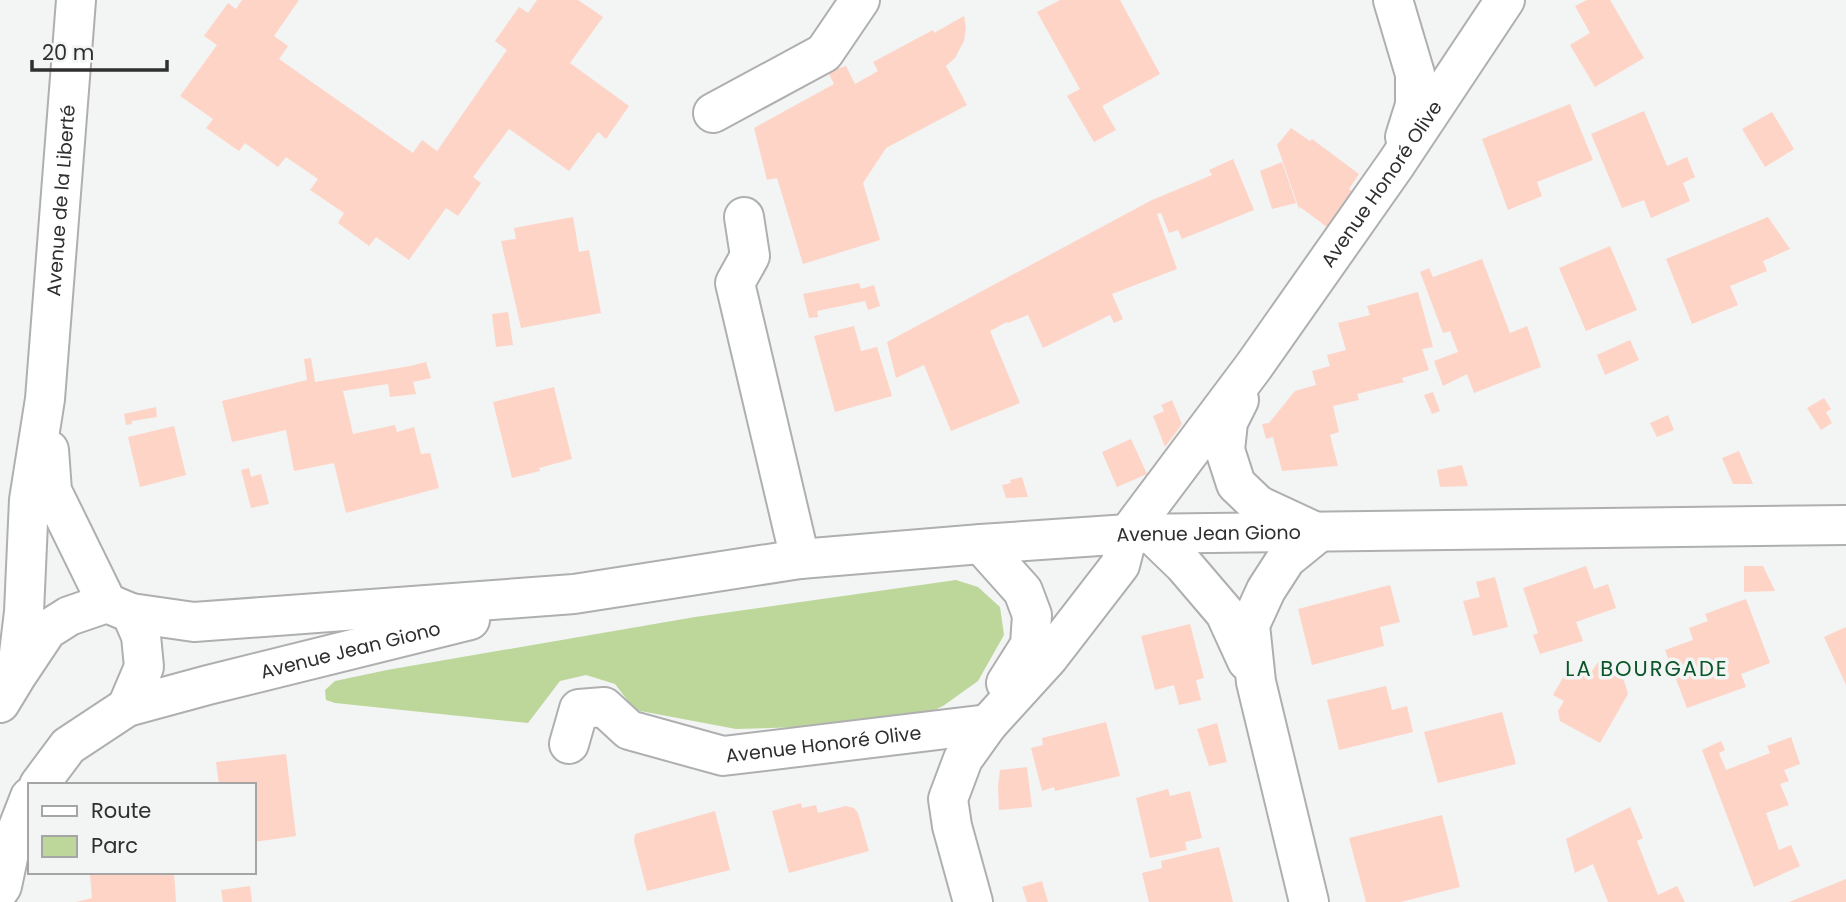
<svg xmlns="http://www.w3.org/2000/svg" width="1846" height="902" font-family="Poppins,sans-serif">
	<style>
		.green { fill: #bdd79b }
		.building { fill: #fed4c7 }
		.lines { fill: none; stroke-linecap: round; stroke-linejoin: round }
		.minor-casing { stroke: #afafb0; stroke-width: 42 }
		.minor { stroke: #fff; stroke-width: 38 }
		.labels { text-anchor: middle; stroke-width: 7; stroke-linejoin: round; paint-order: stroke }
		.street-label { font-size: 19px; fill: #2f2f2f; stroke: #f3f4f4 }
		.neighbourhood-label { font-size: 21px; letter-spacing: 2px; fill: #0a5529; stroke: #f3f4f4 }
	</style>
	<rect width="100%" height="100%" fill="#f3f4f4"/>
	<path class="green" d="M956 580 978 587 1000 607 1004 635 978 681 943 706 905 724 736 729 635 710 615 684 586 675 560 681 528 723 335 703 326 700 325 690 335 681 387 670 695 617Z"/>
	<path class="building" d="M242 0H299L274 36 288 46 279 59 413 153 422 140 437 151 507 50 495 41 519 7 528 13 537 0H578L603 17 570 63 629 106 606 139 598 132 569 171 509 129 473 177 481 183 458 216 446 208 409 260 376 237 369 246 338 223 344 213 310 190 318 179 286 157 278 167 245 143 239 151 206 128 213 119 180 96 217 45 204 36 228 3 236 9Z
		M1060 0H1120L1160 74 1102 106 1116 130 1094 142 1067 96 1080 89 1037 12Z
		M1587 0H1610L1644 58 1595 87 1570 45 1590 33 1575 6Z
		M964 16 966 28 964 41 955 58 946 66 967 105 886 148 863 183 880 240 803 264 777 178 767 180 754 128 834 84 828 72 846 66 855 84 878 71 873 62 933 30 934 33Z
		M1570 104 1593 160 1537 182 1542 196 1508 210 1482 139Z
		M1644 111 1667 166 1687 157 1695 177 1683 183 1690 201 1651 218 1644 200 1622 208 1591 134Z
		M1772 112 1794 149 1765 167 1742 129Z
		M1291 128 1310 141 1312 139 1359 174 1349 189 1352 191 1327 227 1300 207 1299 209 1277 145Z
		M1233 159 1254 210 1182 239 1178 230 1169 233 1161 213 1157 214 1177 269 1112 294 1123 319 1114 323 1110 315 1043 348 1028 315 1008 323 1007 322 990 331 1020 403 951 431 924 365 896 378 887 342 1152 200 1212 175 1209 170Z
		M1282 162 1296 203 1272 209 1260 171Z
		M573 217 579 252 589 250 601 313 521 328 501 241 516 239 514 228Z
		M1768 217 1790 249 1763 261 1767 271 1730 286 1738 305 1692 324 1666 259Z
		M1610 246 1637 310 1586 331 1559 268Z
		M1482 259 1510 333 1527 326 1541 367 1474 393 1467 374 1443 386 1434 361 1458 352 1450 331 1443 333 1420 272 1429 268 1433 277Z
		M859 283 861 289 874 285 880 306 868 310 865 301 817 311 818 317 809 318 803 294Z
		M1418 292 1433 347 1422 349 1429 370 1402 378 1404 382 1357 394 1359 400 1333 406 1339 432 1330 435 1338 466 1282 471 1273 437 1266 439 1262 424 1269 423 1295 391 1316 385 1312 371 1330 366 1327 355 1346 350 1338 323 1370 315 1367 306Z
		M508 312 513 345 496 347 492 314Z
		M854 326 861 351 877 347 892 396 835 412 814 336Z
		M1630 340 1639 360 1605 375 1597 355Z
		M311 358 315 382 410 366 426 362 431 378 413 382 416 394 390 397 388 384 343 391 353 434 395 425 397 432 414 427 421 454 430 453 439 488 346 513 334 463 294 471 286 430 232 442 222 401 307 380 304 359Z
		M554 387 572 459 539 468 540 471 512 478 493 402Z
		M1433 392 1440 411 1432 414 1424 395Z
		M1824 398 1831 409 1826 412 1832 423 1821 430 1807 408Z
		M1172 400 1182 424 1165 447 1153 416 1164 411 1161 405Z
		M156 407 157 417 132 421V424L126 425 124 414Z
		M1668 415 1674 430 1657 437 1650 423Z
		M174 426 186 475 140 487 128 437Z
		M1131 439 1147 474 1117 487 1102 452Z
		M1739 451 1753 484H1733L1722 458Z
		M1462 465 1468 486 1440 487 1437 470Z
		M249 468 251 477 261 474 269 504 251 508 241 470Z
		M1022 477 1028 497 1006 498 1002 485 1011 483 1010 480Z
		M1586 566 1594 589 1608 584 1616 608 1576 622 1583 641 1540 654 1533 635 1538 633 1523 588Z
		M1744 566H1763L1775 591 1744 592Z
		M1495 577 1508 627 1473 636 1463 601 1480 597 1476 582Z
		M1390 585 1400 622 1380 627 1384 646 1312 665 1298 609Z
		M1746 599 1770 663 1741 674 1746 687 1687 708 1665 650 1693 640 1689 628 1708 621 1705 614Z
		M1190 624 1204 678 1196 680 1201 700 1179 705 1174 685 1155 690 1141 636Z
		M1846 627V685L1824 637Z
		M1598 662 1623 677 1628 694 1600 743 1560 721 1558 711 1564 701 1553 695 1565 674 1577 670 1588 677Z
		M1386 686 1392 710 1407 706 1413 732 1339 750 1327 700Z
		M1502 712 1516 764 1438 783 1424 732Z
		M1106 722 1120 776 1055 791 1054 787 1042 791 1031 748 1043 745 1042 738Z
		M1217 723 1227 762 1209 766 1197 729Z
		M1791 737 1800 764 1784 770 1789 781 1780 784 1789 805 1766 813 1779 850 1791 845 1800 866 1754 887 1702 750 1721 741 1725 750 1719 753 1726 770 1770 753 1767 746Z
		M286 754 296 836 254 842V785H219L216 762Z
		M1027 767 1032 807 999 810 998 786 1000 770Z
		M1168 789 1170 796 1190 791 1202 838 1185 842 1187 850 1150 858 1136 798Z
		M801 803 802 808 816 805 818 813 846 806 854 808 858 813 869 851 789 873 772 811Z
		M1630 807 1643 838 1637 841 1658 895 1677 886 1685 902H1608L1593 864 1575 873 1566 839Z
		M715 811 730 870 647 891 634 841 635 834Z
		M1442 815 1460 887 1401 902H1366L1349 838Z
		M1219 847 1233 902H1149L1142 873 1162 868 1161 861Z
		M104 872H174L176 902H76L92 898 90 875Z
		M1846 879V902H1789Z
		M1042 881 1048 902H1027L1022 887Z
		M250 886 252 902H223L221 890Z"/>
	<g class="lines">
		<g class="minor-casing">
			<g id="minor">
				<path d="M1393 0 1415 74V105L1405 137"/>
				<path d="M713 113 824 53 860 0"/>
				<path d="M744 217 750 256 735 283 800 559"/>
				<path d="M1239 400 1228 422 1225 450 1236 484 1258 505 1318 533 1286 559 1266 590 1250 625 1256 682 1309 902"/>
				<path d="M49 450 52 491 107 603"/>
				<path d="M1153 535 1184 565 1225 613 1247 661"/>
				<path d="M981 544 1023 591 1032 615 1030 645 1006 683"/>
				<path id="s1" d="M17 670 24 612 29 500 45 399 76 0"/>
				<path id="s2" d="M0 703 17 675 47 630 69 616 107 603 131 613 194 622 574 594 800 559 981 544 1128 534 1846 525"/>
				<path d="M127 707 144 667 141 636 131 613"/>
				<path id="s3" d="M569 744 579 709 604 707 629 730 723 756 988 724"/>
				<path id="s4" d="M39 785 68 746 127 707 208 685 470 620"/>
				<path d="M0 889 2 886 10 848 30 797"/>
				<path id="s5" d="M973 902 952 826 948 799 963 759 988 724 1049 657 1120 565 1128 534 1254 366 1396 164 1505 0"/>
			</g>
		</g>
		<use href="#minor" class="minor"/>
	</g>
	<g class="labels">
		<g class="street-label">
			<text dy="7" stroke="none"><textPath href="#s5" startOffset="863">Avenue Honoré Olive</textPath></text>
			<text dy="7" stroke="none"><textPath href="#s1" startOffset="472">Avenue de la Liberté</textPath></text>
			<text dy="7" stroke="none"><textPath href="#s2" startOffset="1262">Avenue Jean Giono</textPath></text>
			<text dy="7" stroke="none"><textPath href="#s4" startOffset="350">Avenue Jean Giono</textPath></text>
			<text dy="7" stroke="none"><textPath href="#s3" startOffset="294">Avenue Honoré Olive</textPath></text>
		</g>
		<g class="neighbourhood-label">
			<text x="1647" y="676">LA BOURGADE</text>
		</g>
	</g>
	<rect x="28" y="783" width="228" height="91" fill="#f3f4f4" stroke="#a5a5a5" stroke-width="2"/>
	<rect x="42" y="806" width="35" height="10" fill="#ffffff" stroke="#a5a5a5" stroke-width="2"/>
	<text x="91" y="818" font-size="21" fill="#2f2f2f">Route</text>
	<rect x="42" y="836" width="35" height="21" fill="#bdd79b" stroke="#a5a5a5" stroke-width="2"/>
	<text x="91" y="853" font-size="21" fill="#2f2f2f">Parc</text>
	<path d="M32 60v10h135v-10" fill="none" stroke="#2f2f2f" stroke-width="3.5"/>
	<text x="42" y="60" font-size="21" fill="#2f2f2f" stroke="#f3f4f4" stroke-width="5" paint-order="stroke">20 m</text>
</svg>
